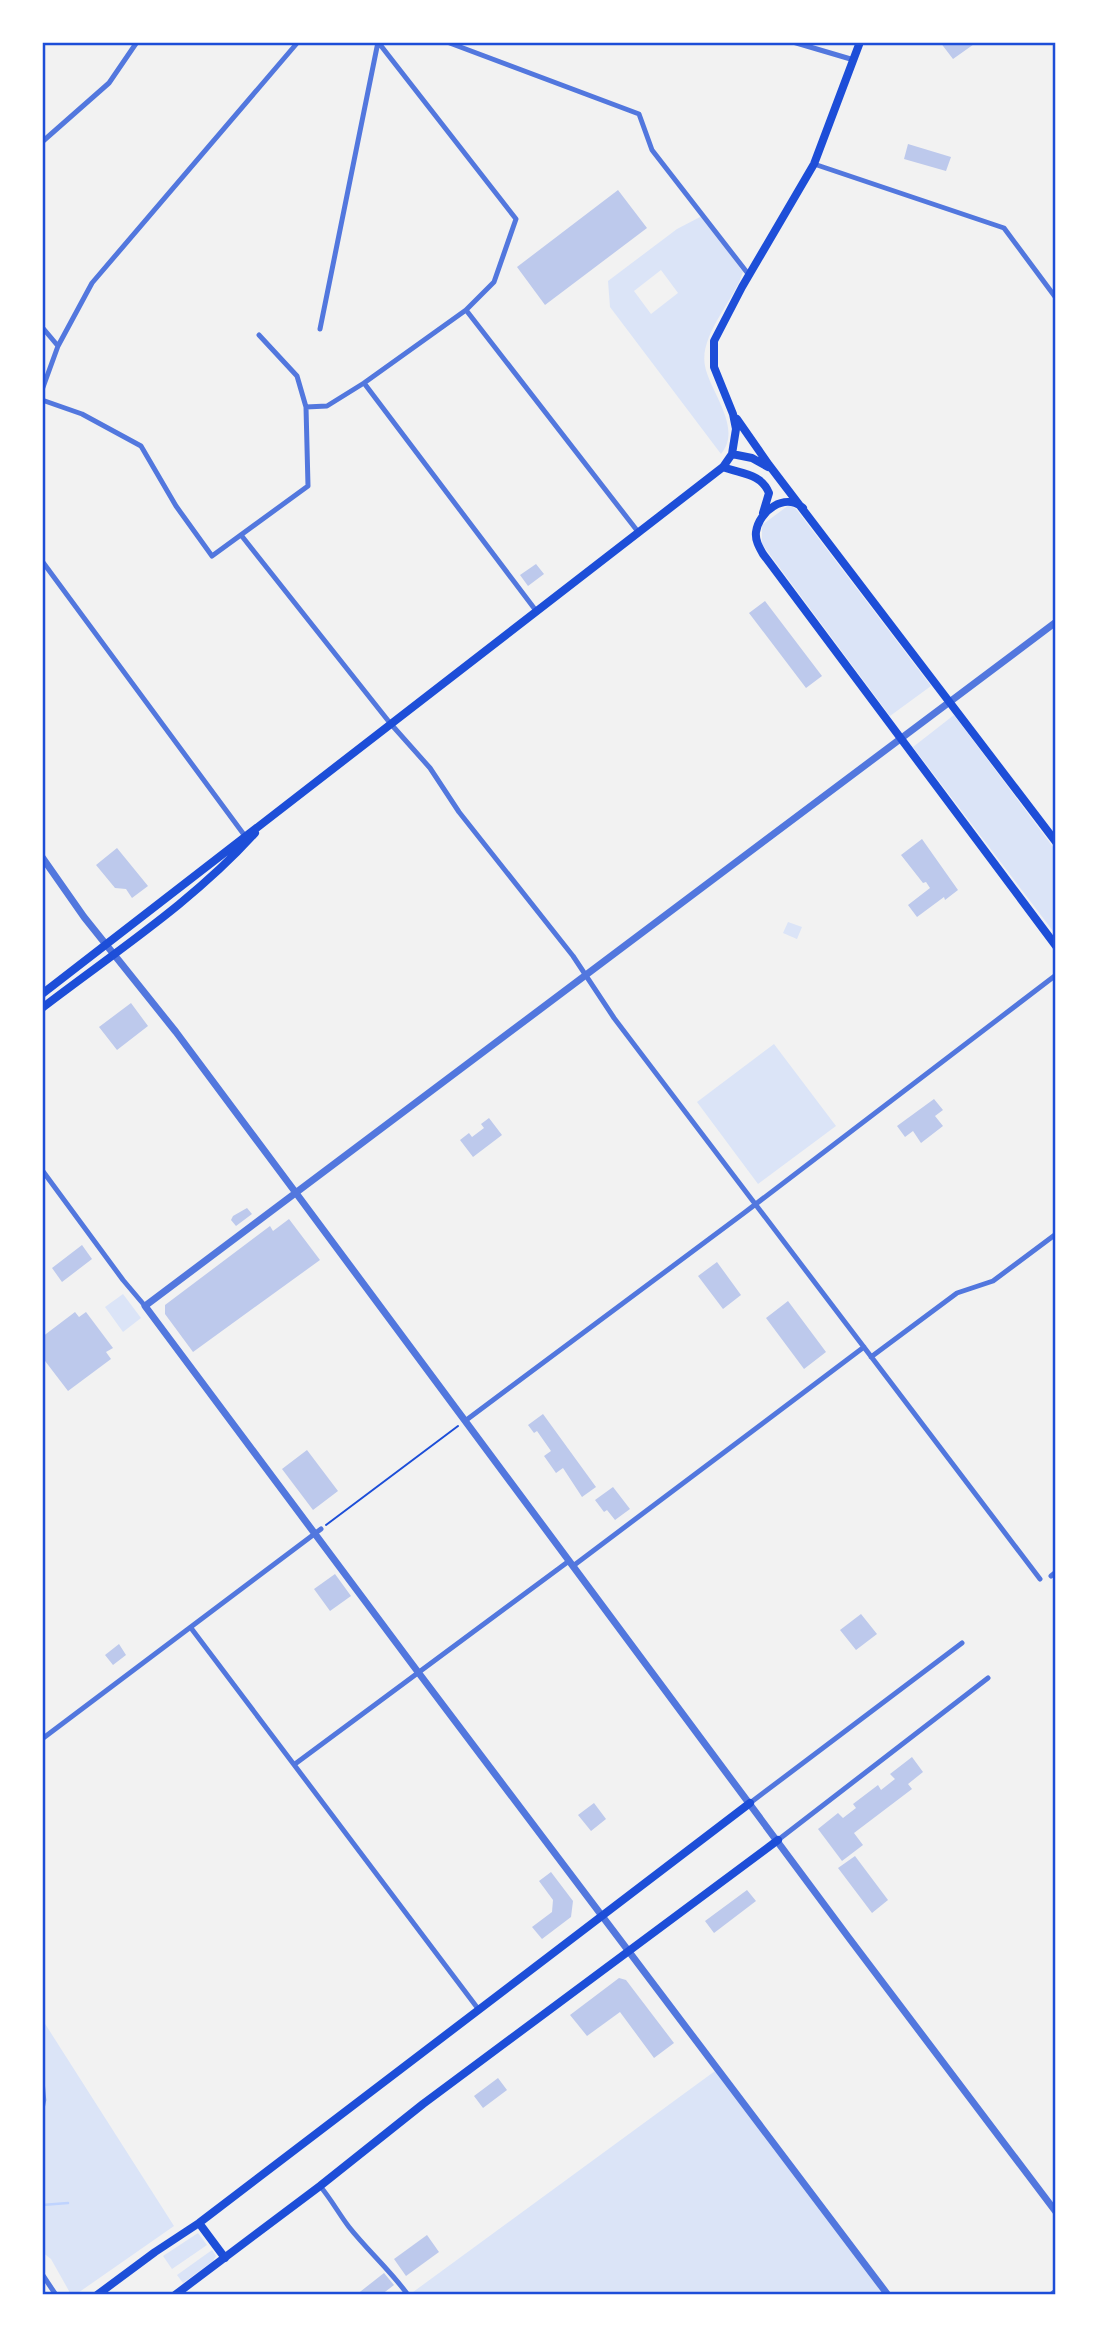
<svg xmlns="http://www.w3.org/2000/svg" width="1098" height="2337" font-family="Lato,sans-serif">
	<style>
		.green { fill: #dbe4f7; fill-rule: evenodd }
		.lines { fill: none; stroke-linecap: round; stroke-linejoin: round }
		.stream { stroke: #bfd3fe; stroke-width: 2.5 }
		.building { fill: #bdc9ec }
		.path { stroke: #1d4ed8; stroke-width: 2 }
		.minor { stroke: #5277de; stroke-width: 5 }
		.tertiary { stroke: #5277de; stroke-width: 7 }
		.secondary { stroke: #1d4ed8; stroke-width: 8 }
		.rail { stroke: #7290e2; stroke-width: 2.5 }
		.neatline { fill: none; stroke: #1d4ed8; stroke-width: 2.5 }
	</style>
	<rect width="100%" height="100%" fill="#f2f2f2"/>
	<path class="green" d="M702 216 743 272C734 301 699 335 705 366 710 392 743 428 721 454L610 307 608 281 677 229ZM661 270 678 293 651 314 634 291Z
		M789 505 796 509 931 686 890 716 762 544V525Z
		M954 715 1056 851V935L913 747Z
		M788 922 802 927 797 939 783 933Z
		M774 1044 836 1126 758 1184 697 1102Z
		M123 1294 141 1318 123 1332 105 1307Z
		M42 2019 174 2226 75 2295 69 2294V2291L51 2259 42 2252Z
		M715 2071 885 2295H409Z
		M198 2233 207 2245 172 2269 163 2256Z
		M212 2250 216 2256 213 2261 183 2283 177 2275Z"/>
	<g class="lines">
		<path class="stream" d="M42 2205 68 2203"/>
	</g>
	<path class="building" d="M940 42H977L953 59Z
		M908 144 951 157 946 171 904 159Z
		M618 190 647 228 545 305 517 267Z
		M536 564 544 574 528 586 520 575Z
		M765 601 822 676 806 688 749 613Z
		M922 839 958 890 945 900 944 897 917 917 908 905 930 888 926 882 923 883 901 855Z
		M117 848 148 886 132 898 126 889 115 888 96 865Z
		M131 1003 148 1026 117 1050 99 1027Z
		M934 1099 943 1110 935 1116 943 1126 921 1143 913 1131 905 1137 897 1126Z
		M489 1118 502 1135 473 1157 460 1140 469 1133 472 1137 484 1128 481 1124Z
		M247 1208 252 1214 236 1226 231 1220 233 1216Z
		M289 1219 320 1260 193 1352 165 1314V1305L270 1226 273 1231Z
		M82 1245 92 1259 62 1282 52 1268Z
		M717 1262 741 1295 723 1309 698 1276Z
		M788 1301 826 1352 804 1369 766 1318Z
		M75 1312 79 1317 86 1312 113 1348 106 1352 111 1359 68 1391 42 1357V1337Z
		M543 1414 596 1487 582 1497 563 1468 556 1473 544 1456 551 1451 537 1431 534 1433 528 1425Z
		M307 1450 338 1491 313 1510 282 1469Z
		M613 1487 630 1509 615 1520 607 1510 604 1512 595 1500Z
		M335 1574 351 1596 330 1611 314 1589Z
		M861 1614 877 1634 856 1650 840 1630Z
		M119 1644 126 1655 113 1665 105 1655Z
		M912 1757 923 1772 908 1784 912 1789 854 1833 863 1845 842 1861 818 1829 838 1813 843 1818 856 1808 853 1804 878 1785 881 1790 895 1779 890 1774Z
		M594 1803 606 1819 591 1831 578 1815Z
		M855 1856 888 1900 872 1913 838 1868Z
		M551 1872 573 1901 571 1917 542 1939 532 1927 552 1912 553 1900 539 1881Z
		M747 1890 756 1901 714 1933 705 1921Z
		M619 1978 626 1980 674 2043 654 2058 620 2012 587 2036 570 2015Z
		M498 2078 507 2090 483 2108 474 2096Z
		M427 2235 439 2252 406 2276 394 2259Z
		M384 2273 394 2285 381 2295H356Z"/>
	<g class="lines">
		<path class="path" d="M326 1525 458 1426"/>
		<path class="minor" d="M384 42H396
			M447 42 639 114 652 150 749 275
			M793 42 854 60
			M42 142 109 83 137 42
			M814 164 1004 228 1056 298
			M466 310 639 533
			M42 327 58 346
			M320 329 378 42
			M364 383 537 612
			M42 390 58 346 92 283 298 42
			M42 400 82 414 141 446 176 506 212 556 308 486 306 407 297 376 259 335
			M306 407 327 406 364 383 466 310 494 282 516 219 378 42
			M241 535 390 723 430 768 459 812 573 956 614 1018 1040 1579
			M42 561 245 836
			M42 1170 123 1280 145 1306
			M871 1357 957 1293 993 1281 1056 1234
			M465 1421 744 1213 1056 975
			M573 1566 864 1347
			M1051 1576 1056 1572
			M191 1628 479 2010
			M42 1739 321 1529
			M295 1764 569 1561
			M750 1803 962 1643
			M778 1840 988 1678
			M320 2186C331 2199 339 2214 349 2227 368 2251 391 2271 408 2295
			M42 2274 56 2295"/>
		<path class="tertiary" d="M42 857 84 917 176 1032 296 1193 849 1938 1056 2212
			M888 2295 418 1672 145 1306 1056 622
			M1052 2295 1056 2292"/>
		<path class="secondary" d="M737 419 769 465 1056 842
			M732 454 752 458 768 467
			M723 467C741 474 761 473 769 493L763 513
			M803 508C785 492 759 511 756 532 755 540 759 547 763 554L1056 946
			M42 994 723 467 732 454 736 429 733 414 714 367V341L742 287 814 164 860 42
			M42 1008C115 952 194 901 255 833
			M199 2223 225 2258
			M97 2295 155 2252 199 2223 750 1803
			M175 2295 320 2186 423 2104 778 1840"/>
		<path class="rail" d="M42 2066 45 2100 42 2116"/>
	</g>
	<rect width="1098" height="2337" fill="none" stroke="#ffffff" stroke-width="88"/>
	<rect x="44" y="44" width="1010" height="2249" class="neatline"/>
</svg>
